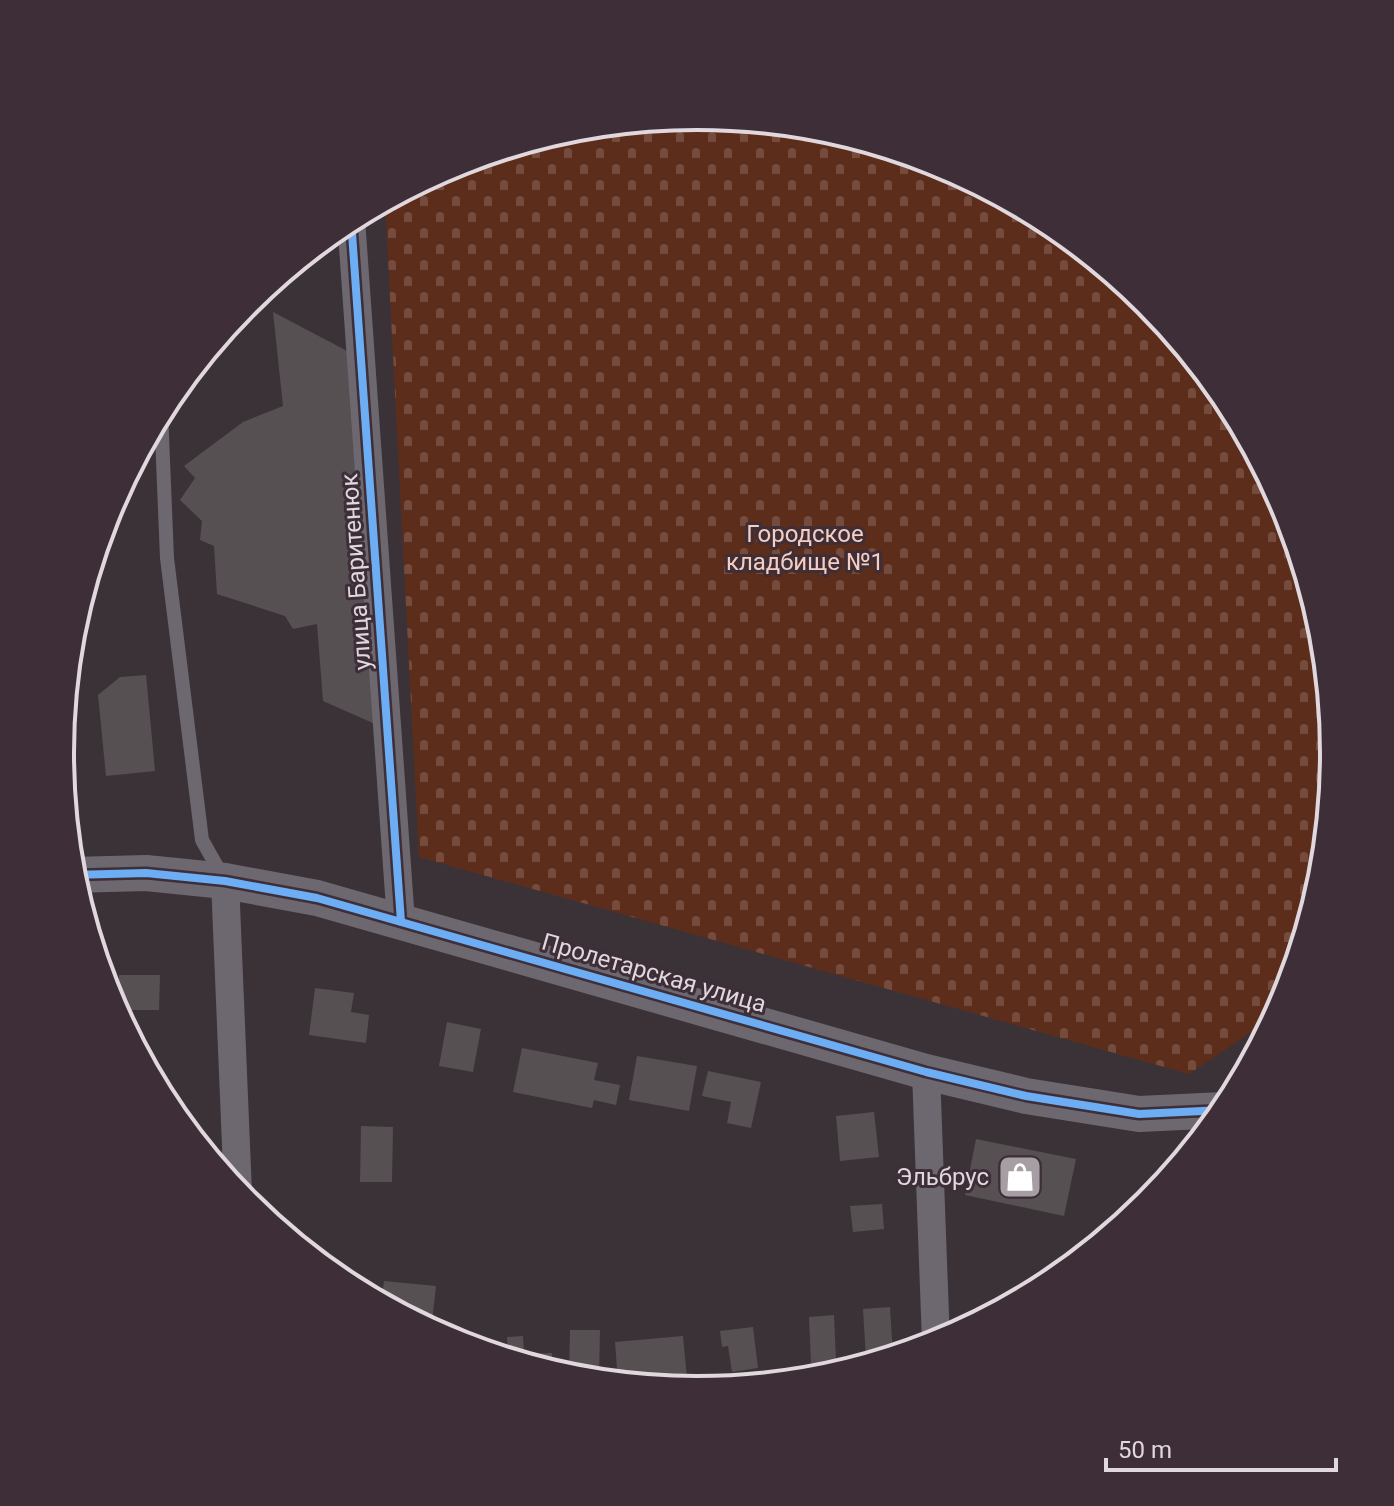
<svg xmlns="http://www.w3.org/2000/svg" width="1394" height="1506" font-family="Roboto,sans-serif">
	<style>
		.cemetery { fill: url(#cemetery-stones) }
		.building { fill: #575052 }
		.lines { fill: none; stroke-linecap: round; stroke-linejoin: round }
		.service { stroke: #6d6870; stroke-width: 14 }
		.minor { stroke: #6d6870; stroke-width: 28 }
		.tertiary { stroke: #6d6870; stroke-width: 36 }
		.cycleway-casing { stroke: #3d2e38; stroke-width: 13 }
		.cycleway { stroke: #6dadf4; stroke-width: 8 }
		.labels { text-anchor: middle; stroke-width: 6; stroke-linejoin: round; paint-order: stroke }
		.park-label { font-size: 24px; fill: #f6cec1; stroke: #3d2e38 }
		.street-label { font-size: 24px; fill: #e1d8de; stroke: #3d2e38 }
		.poi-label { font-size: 24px; fill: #e1d8de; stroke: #3d2e38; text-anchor: end }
		.rim { fill: none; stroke: #e1d8de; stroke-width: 4 }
	</style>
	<defs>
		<pattern id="cemetery-stones" width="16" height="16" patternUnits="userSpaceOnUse" patternTransform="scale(2)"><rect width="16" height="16" fill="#5d2d1c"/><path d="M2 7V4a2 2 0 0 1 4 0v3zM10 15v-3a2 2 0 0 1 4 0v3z" fill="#744b3d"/></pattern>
	</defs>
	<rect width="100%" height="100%" fill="#3a3237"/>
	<path class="cemetery" d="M697 116 822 128 941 165 1051 224 1148 303 1227 399 1286 510 1322 629 1334 753 1322 878 1285 997 1275 1016 1189 1074 419 857 385 201 454 164 573 128Z"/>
	<path class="building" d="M273 312 351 353 375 724 323 701 317 624 293 629 285 616 217 594 214 546 200 540 202 521 180 500 195 478 184 466 243 422 283 406Z
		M146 675 155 771 106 776 98 695 120 677Z
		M119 975H160L159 1010H119Z
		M315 988 354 993 351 1012 369 1015 366 1043 309 1035Z
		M447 1022 481 1029 473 1072 439 1066Z
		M522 1048 598 1063 594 1080 620 1085 616 1105 594 1100 592 1108 513 1092Z
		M637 1056 697 1066 689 1111 629 1100Z
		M708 1071 761 1082 751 1128 727 1123 731 1102 702 1096Z
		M874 1112 879 1157 840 1161 836 1116Z
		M361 1126 393 1127 392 1182H360Z
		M976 1139 1076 1159 1064 1216 965 1195Z
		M882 1204 884 1229 853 1232 850 1206Z
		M365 1280 366 1295 341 1281Z
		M384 1281 436 1286 431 1330 381 1303Z
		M890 1307 893 1356 866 1358 863 1309Z
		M834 1315 836 1361 811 1363 809 1317Z
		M753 1327 758 1368 732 1372 728 1346 722 1347 720 1331Z
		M570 1330H600L599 1377H569Z
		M523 1336 524 1354 552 1353 553 1372 508 1358 507 1337Z
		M683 1336 687 1378 632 1384 618 1382 615 1342Z"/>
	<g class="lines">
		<path class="service" d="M161 411 167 558 202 840 224 879"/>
		<path class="minor" d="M351 219 401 922
			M225 881 238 1193
			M926 1072 936 1343"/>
		<path class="tertiary" d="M72 875 146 873 225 881 317 898 926 1072 1026 1096 1139 1114 1224 1110"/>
		<g class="cycleway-casing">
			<path id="cycleway" d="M351 219 401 922
				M72 875 146 873 225 881 317 898 926 1072 1026 1096 1139 1114 1224 1110"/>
		</g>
		<use href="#cycleway" class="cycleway"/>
	</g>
	<defs>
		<g id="shop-square" transform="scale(2.3)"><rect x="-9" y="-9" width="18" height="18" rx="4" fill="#a79ea4" stroke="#3d2e38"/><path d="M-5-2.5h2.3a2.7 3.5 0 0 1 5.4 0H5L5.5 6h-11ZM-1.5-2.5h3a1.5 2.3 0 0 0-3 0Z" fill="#fff"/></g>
	</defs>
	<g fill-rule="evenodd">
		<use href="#shop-square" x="1020" y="1177"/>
	</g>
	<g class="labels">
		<g class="park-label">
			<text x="805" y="542">Городское<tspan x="805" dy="28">кладбище №1</tspan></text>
		</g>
		<g class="street-label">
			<text transform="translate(356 572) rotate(-94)" y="8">улица Баритенюк</text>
			<text transform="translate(654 973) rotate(16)" y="8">Пролетарская улица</text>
		</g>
		<g class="poi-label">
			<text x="989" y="1185">Эльбрус</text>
		</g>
	</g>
	<path d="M0 0H1394V1506H0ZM74 753a623 623 0 1 1 1246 0a623 623 0 1 1-1246 0Z" fill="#3d2e38" fill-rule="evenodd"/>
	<path class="rim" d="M74 753a623 623 0 1 1 1246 0a623 623 0 1 1-1246 0Z"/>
	<path d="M1106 1458v12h230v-12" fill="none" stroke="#e1d8de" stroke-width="4"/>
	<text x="1118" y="1458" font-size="24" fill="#e1d8de" stroke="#3d2e38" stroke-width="6" paint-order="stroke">50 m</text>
</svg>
